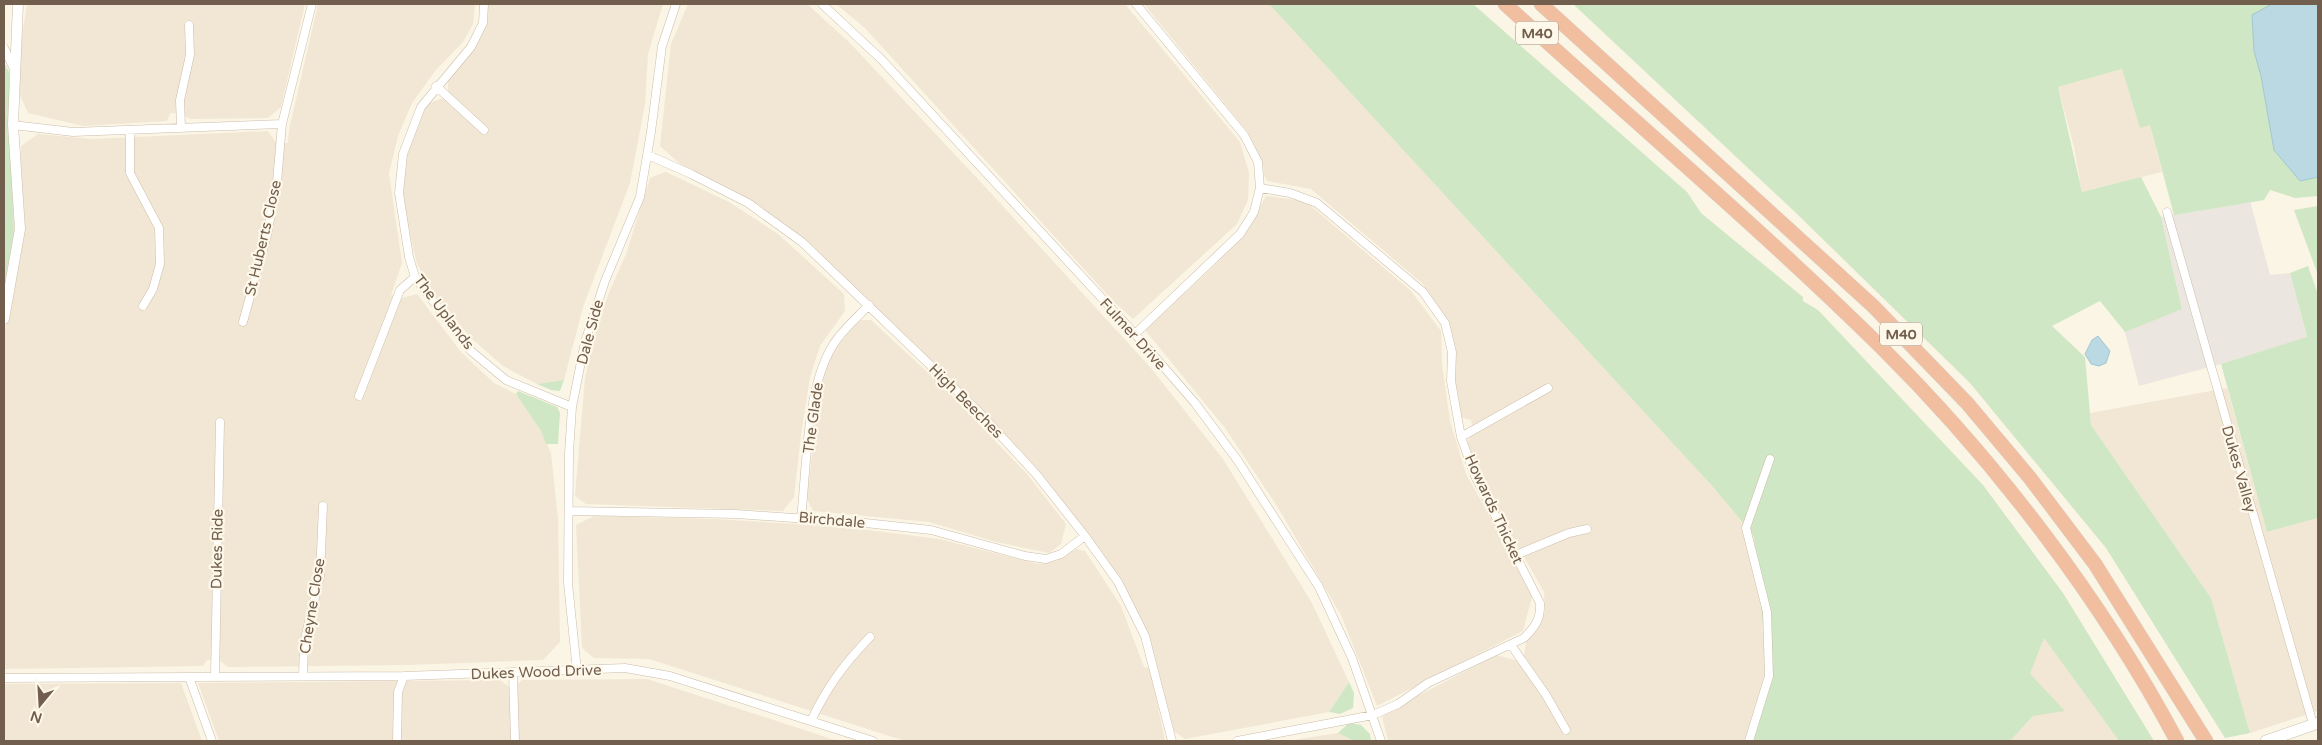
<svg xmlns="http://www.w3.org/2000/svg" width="2322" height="745" font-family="'Varela Round',sans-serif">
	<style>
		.residential { fill: #f2e7d4 }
		.industrial { fill: #ebe6df }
		.green { fill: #cfe7c4 }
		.water { fill: #bbd9e3; stroke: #a2c7d4 }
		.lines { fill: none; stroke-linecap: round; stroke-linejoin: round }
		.minor-casing { stroke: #ccbdac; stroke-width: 9 }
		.tertiary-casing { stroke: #ccbdac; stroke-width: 11 }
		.secondary-casing { stroke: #cebeaa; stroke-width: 12 }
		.motorway-casing { stroke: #dad5d0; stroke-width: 15 }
		.minor { stroke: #fff; stroke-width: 8 }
		.tertiary { stroke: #fff; stroke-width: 10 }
		.secondary { stroke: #fff; stroke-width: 11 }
		.motorway { stroke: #f1bea0; stroke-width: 14 }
		.labels { text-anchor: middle; stroke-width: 4.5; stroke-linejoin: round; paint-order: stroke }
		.shield { fill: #fef8eb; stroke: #9c8c7c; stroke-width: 1 }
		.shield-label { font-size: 14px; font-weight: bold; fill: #725e4c }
		.street-label { font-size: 15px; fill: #725e4c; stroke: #fef8eb }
	</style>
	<rect width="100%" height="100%" fill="#fbf5e5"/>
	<path class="residential" d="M27 4H305L281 107 268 118 190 119 182 114 170 113 167 121 83 126 28 113 19 93 20 49Z
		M318 4H475L473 24 463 42 435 71 412 103 398 136 389 173 402 263 391 295 402 298 417 294 461 352 494 383 516 394 541 431 551 453 558 519 560 642 543 660 408 665 228 667 218 659 207 660 203 666 4 669V335L20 240 21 146 38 134 92 139 268 131 275 141 288 143 289 130Z
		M486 4H663L648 54 645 104 630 183 583 307 564 380 537 384 503 366 471 338 437 298 417 264 407 221 402 182 409 143 427 104 443 98 448 89V76L475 48 487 16Z
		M688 4H807L849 42 976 177 1150 367 1223 459 1312 603 1349 682 1329 712 1185 739 1174 731 1153 651 1110 572 1053 492 909 341 793 230 742 196 686 169 660 146 671 44Z
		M836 4H1125L1240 142 1249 173 1248 200 1237 224 1133 319 1114 302 865 28Z
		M1144 4H1269L1713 487 1754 536 1769 687 1753 741H1388L1382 717 1391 710 1496 655 1515 660 1524 657 1526 642 1545 612 1544 592 1492 501 1467 443 1473 431 1471 420 1458 417 1448 325 1423 284 1311 189 1267 181 1264 175 1263 164 1247 131Z
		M2122 69 2140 127 2150 125 2162 172 2082 192 2074 147 2058 87Z
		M666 172 729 202 778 234 844 294 845 311 820 346 810 377 801 434 794 497 783 511 586 504 575 496 585 378 594 338 608 295 626 254 650 178Z
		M1266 196 1305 201 1411 291 1441 331 1442 364 1450 421 1466 474 1533 593 1523 631 1377 706 1341 615 1277 506 1225 428 1145 330 1215 265 1248 229Z
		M858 320H871L937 381 1027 474 1066 524 1061 544 1049 553 996 542 929 522 813 511 807 499 820 384 833 352Z
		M2227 388 2267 532 2318 518V711L2250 733 2211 598 2091 425 2090 413Z
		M594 516 714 519 845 527 939 539 1038 564 1053 562 1076 549 1085 551 1121 606 1144 667 1150 668 1165 741H905L649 659 594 658 582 648 576 525Z
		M2044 638 2119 741H2010L2033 716 2030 674Z
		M647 679 838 741H219L198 683 500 680 508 686 517 685 522 680Z
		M181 683 202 741H4V684Z
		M1338 733 1354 741H1287Z"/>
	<path class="industrial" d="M2250 201 2270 275 2290 273 2307 338 2221 364 2139 386 2125 332 2182 308 2161 217Z"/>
	<path class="green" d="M1269 4H1473L1687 192 1701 213 1803 297V301L1818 310 1983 485 2063 593 2154 741H2119L2044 638 2030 674 2065 711 2033 716 2010 741H1753L1769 687 1754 536 1713 487Z
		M1573 4H2318V196L2295 198 2270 190 2264 200 2174 215 2150 125 2140 128 2122 69 2058 87 2082 192 2141 177 2161 217 2182 309 2125 332 2100 301 2052 326 2085 357 2091 425 2211 598 2250 733 2225 738 2106 548 1970 383 1795 212Z
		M4 62 9 72 14 233 4 287Z
		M2318 206V275L2294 210Z
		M2308 266 2318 294V518L2267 532 2221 364 2307 337 2290 273Z
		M564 380 560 391 551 390 537 384Z
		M518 391 557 407 560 413 558 444H546L541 431 516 394Z
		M1349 682 1354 693 1353 708 1340 714 1329 712Z
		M1349 723 1361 725 1370 734 1371 741H1354L1338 733Z"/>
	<path class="water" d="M2272 4H2318V177L2300 181 2274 150 2261 76 2254 51 2252 15Z
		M2098 336 2110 351 2106 363 2099 366 2091 364 2085 354 2092 340Z"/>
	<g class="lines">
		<g class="minor-casing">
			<path id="minor" d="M484 4 483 23 471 47 421 107 403 154 399 193 409 257 415 277 471 351 506 380 572 407
				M822 4 881 59 1135 334 1195 403 1238 461 1319 587 1352 658 1381 741
				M4 48 14 69
				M436 86 484 130
				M13 125 73 132 282 124
				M181 127 180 100 190 55 189 25
				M130 130V173L159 228 160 264 153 289 143 306
				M648 155 691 174 748 203 802 242 978 411 1036 474 1085 536 1118 582 1145 636 1172 741
				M2167 212 2313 724
				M243 322 267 235 277 182 282 124 312 4
				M1135 334 1240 234 1254 212 1260 188 1258 162 1244 135 1136 4
				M359 396 400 290 415 277
				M1461 437 1548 388
				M569 511 736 514 865 523 931 530 1025 556 1046 559 1061 554 1085 536
				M801 518C807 467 806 388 833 345 842 330 858 317 869 305
				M1516 555 1569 533 1587 529
				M1511 645 1546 695 1566 730
				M577 671 568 583 569 453 572 407 585 342 605 281 640 197 651 132 662 46 676 4
				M513 673 515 741
				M215 676 220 422
				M303 676 304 643 320 576 323 506
				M189 677 404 676 625 668 670 676 873 741
				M4 678 189 677 212 741
				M811 721C827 687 844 664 870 637
				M397 741 398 692 404 676
				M1237 741 1373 715 1398 704 1428 683 1524 638C1535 627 1541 619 1540 603L1475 476 1461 437 1451 381 1452 352 1445 323 1423 292 1317 203 1290 193 1260 188
				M1749 741 1769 676 1767 612 1746 528 1770 459"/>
		</g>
		<g class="tertiary-casing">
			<path id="tertiary" d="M4 319 20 229 13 125 18 4"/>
		</g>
		<g class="secondary-casing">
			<path id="secondary" d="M2266 741 2318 723"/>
		</g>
		<g class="motorway-casing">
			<path id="motorway" d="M1505 4C1630 118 1760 228 1881 347 1995 460 2102 600 2177 741
				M1541 4 1873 306 1967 403 2030 478 2095 564 2206 741"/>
		</g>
		<use href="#minor" class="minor"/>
		<use href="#tertiary" class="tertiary"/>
		<use href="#secondary" class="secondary"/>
		<use href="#motorway" class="motorway"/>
	</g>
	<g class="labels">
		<g class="shield">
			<rect x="1516" y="21.5" width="42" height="23" rx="4"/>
			<rect x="1880" y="322.5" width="42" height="23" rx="4"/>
		</g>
		<g class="shield-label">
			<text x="1537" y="38">M40</text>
			<text x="1901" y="339">M40</text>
		</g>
		<g class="street-label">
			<text transform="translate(263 238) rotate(-77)" y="5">St Huberts Close</text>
			<text transform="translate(444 312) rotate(53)" y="5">The Uplands</text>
			<text transform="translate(590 332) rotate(-75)" y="5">Dale Side</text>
			<text transform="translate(1133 334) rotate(48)" y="5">Fulmer Drive</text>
			<text transform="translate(966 401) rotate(45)" y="5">High Beeches</text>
			<text transform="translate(813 418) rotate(-82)" y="5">The Glade</text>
			<text transform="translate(2239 469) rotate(74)" y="5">Dukes Valley</text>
			<text transform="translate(1494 509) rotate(65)" y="5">Howards Thicket</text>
			<text transform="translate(832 520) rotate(5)" y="5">Birchdale</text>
			<text transform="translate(217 549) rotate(-89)" y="5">Dukes Ride</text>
			<text transform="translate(312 606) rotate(-81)" y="5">Cheyne Close</text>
			<text transform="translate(536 672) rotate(-2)" y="5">Dukes Wood Drive</text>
		</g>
	</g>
	<rect width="2322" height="745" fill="none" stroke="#725e4c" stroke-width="10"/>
	<g transform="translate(40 705) rotate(198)" stroke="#fef8eb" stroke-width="4" paint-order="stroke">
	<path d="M0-4L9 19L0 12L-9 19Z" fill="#725e4c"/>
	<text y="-8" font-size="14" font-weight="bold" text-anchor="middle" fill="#725e4c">N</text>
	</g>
</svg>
